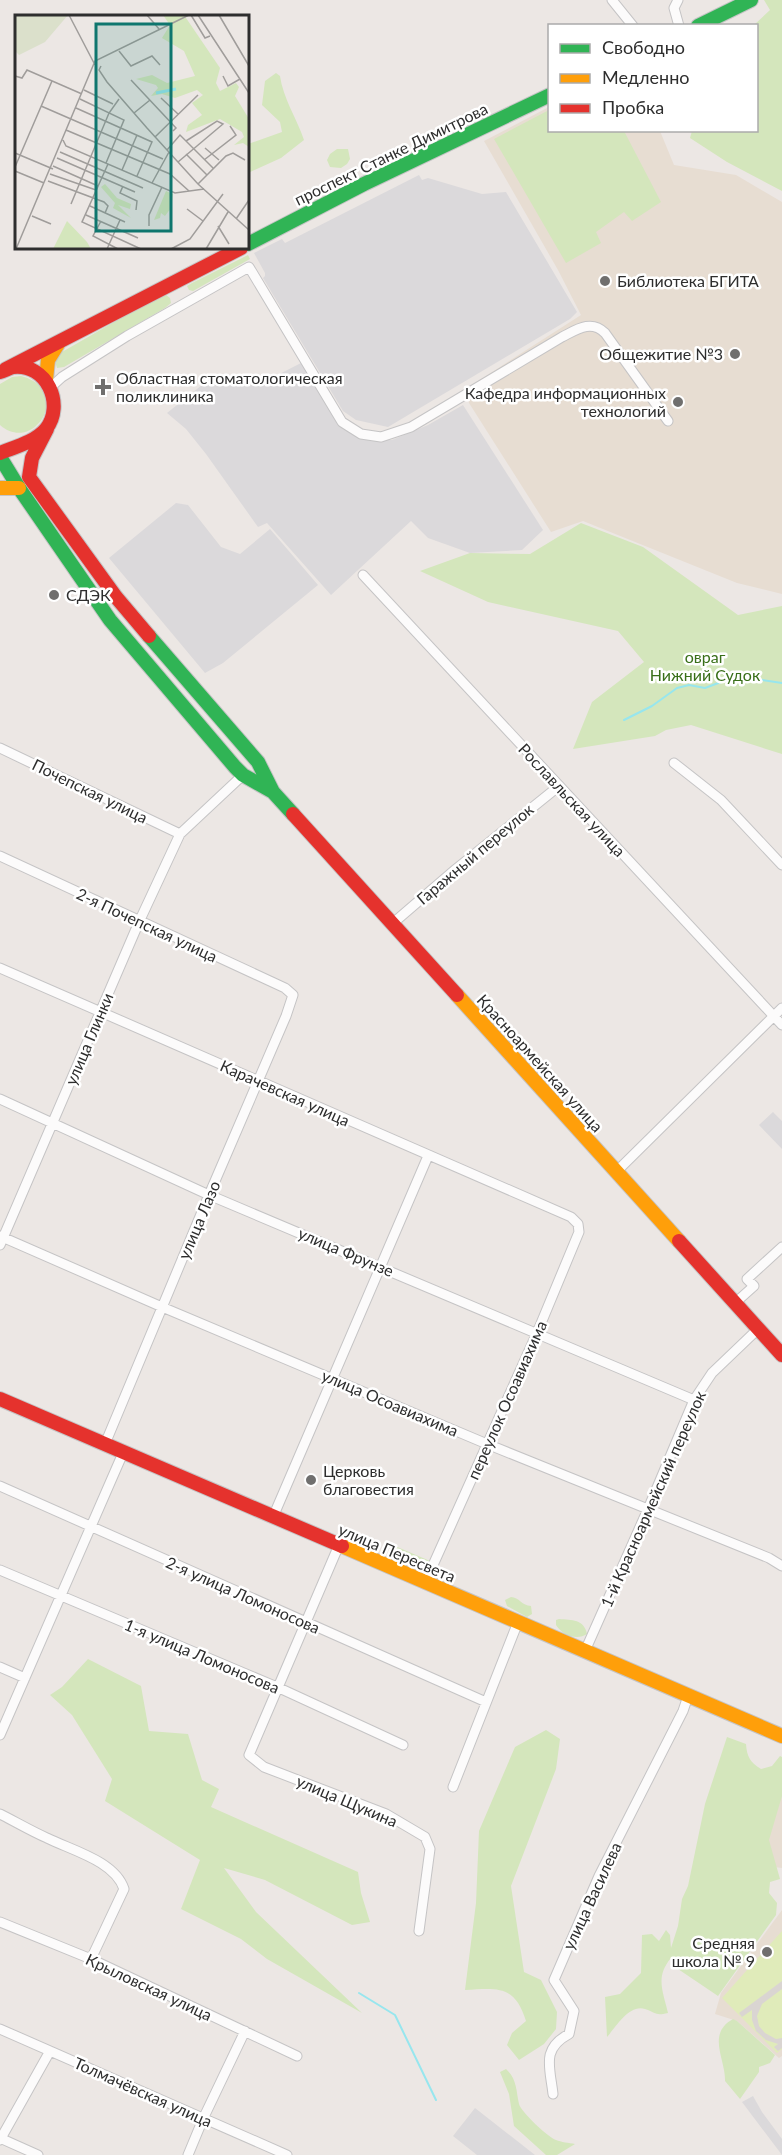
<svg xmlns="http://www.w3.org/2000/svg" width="782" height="2155" font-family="Lato,sans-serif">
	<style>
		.industrial { fill: #dbd9db }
		.education { fill: #e7ddd2 }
		.green { fill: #d4e6bc }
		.pitch { fill: #e0ebba }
		.plaza { fill: #dad5d2 }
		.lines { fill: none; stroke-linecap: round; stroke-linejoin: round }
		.stream { stroke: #97e6ee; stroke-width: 2 }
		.street-casing { stroke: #c5c4c5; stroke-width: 11 }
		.fast-casing { stroke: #c5c4c5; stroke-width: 16 }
		.slow-casing { stroke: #c5c4c5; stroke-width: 16 }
		.jam-casing { stroke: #c5c4c5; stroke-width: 16 }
		.street { stroke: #fcfbfb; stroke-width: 9 }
		.fast { stroke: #30b455; stroke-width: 14 }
		.slow { stroke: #ff9f0a; stroke-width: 14 }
		.jam { stroke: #e5322d; stroke-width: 14 }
		.poi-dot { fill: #706f6e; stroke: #fff; stroke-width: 2 }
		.labels { text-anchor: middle; stroke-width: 5; stroke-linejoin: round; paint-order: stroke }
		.street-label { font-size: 16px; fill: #2e2e2e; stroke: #fff }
		.poi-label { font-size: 16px; fill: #2e2e2e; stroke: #fff; text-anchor: start }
		.park-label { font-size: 16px; fill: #396f19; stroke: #fff }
		.inset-river { fill: none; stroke: #97e6ee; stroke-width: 3 }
		.inset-road { fill: none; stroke: #a09d9b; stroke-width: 1.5 }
		.view { fill: #0f766e; fill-opacity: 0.15; stroke: #0f766e; stroke-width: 3 }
		.inset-edge { fill: none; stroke: #2e2e2e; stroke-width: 3 }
	</style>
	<rect width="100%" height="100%" fill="#ece7e4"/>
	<path class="industrial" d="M419 175 422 180 428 178 482 194 506 192 577 312 570 319 388 427 356 420 343 411 263 278 265 276V273L254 253 282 239 285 243Z
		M301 363 333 414 346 429 366 440H392L428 425 463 405 543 530 522 550 470 553 428 538 411 521 331 595 267 523 258 527 206 454 186 429 167 413 212 377 220 375 258 385Z
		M176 503 188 505 221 547 240 554 270 529 318 585 223 663 205 673 109 558Z
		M773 1112 782 1121V1149L759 1125Z
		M753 2096 762 2112 782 2139V2155L742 2102Z
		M475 2108 535 2155H477L453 2136Z"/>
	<path class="education" d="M549 107 550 130 660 131 674 165 736 175 782 202V594L737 583 583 521 551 532 469 403 467 388 581 315 558 270 484 141Z
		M782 1790V1868L774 1867 767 1840Z
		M782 1910V2056L779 2058 737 2021 715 2014 721 1993Z"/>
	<path class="green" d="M764 0H782V191L727 162 690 138 692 131 756 130V26L754 25 770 10Z
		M276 73 280 76C283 98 297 119 304 140L281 158 248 173V144L282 132 280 122 262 105 265 81Z
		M549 110 550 130 624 131 661 202 632 221 624 212 596 232 601 243 566 263 494 139Z
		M337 149H348L350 159 347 164 341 168 330 167 327 160 330 154Z
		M248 255 250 259 193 291 189 290 187 286 192 283Z
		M166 295 170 298 171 303 165 308 64 367 57 368 54 358 62 352 149 302Z
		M21 376C74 390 34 455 0 425V384L12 377Z
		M581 523 643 547 738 615 782 606V754L691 725 666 730 655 736 573 749 592 702 644 662 618 631 488 602 420 571 470 553 530 554Z
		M395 1546 430 1561 428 1565 400 1563 395 1557Z
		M511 1597C519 1597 522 1606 531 1606L532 1614 527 1617 507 1606 505 1600Z
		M559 1619C572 1620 584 1619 587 1634 577 1641 562 1635 556 1625V1620Z
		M88 1659 141 1686 149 1731 188 1734 202 1780 219 1789 211 1807 358 1872 361 1893 370 1922 352 1925 265 1880 224 1868 256 1912 362 2013 267 1959 241 1939 181 1909 200 1860 105 1801 112 1779 72 1715 50 1695 62 1687Z
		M546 1730 560 1739 556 1769 511 1886 524 1972 541 1980 557 2012 556 2029 544 2044 519 2060 507 2045 512 2033 526 2021C515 1985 498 1988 465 1990L476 1903 479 1831 515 1747Z
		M727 1737 746 1744C747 1757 750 1762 761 1769L772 1766 780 1756 782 1757V1796L769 1840 780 1879 770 1882 769 1893 777 1903 776 1915 718 1996 678 1969V1962L671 1958C655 1977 663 1991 668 2013 655 2016 657 2013 645 2009 629 2004 616 2027 607 2037L605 1997 620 1994 641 1973 642 1935 652 1934 659 1941 666 1930 670 1935 671 1948 678 1926 682 1899 688 1886 705 1804Z
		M733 2019 737 2021 775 2055 770 2063 759 2067V2072L740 2099 725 2081C726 2060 706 2034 733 2019Z
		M506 2069C517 2079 516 2090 519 2104 521 2112 548 2137 556 2140 561 2142 569 2143 575 2144L557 2155H546L514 2126 509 2094 500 2072Z"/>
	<path class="pitch" d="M782 1931V2049L777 2053 722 1998Z"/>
	<path class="plaza" d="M782 1981V1989L762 2004 757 2016 759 2026 765 2033 776 2039 782 2038V2048L778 2051 774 2047 778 2044 766 2040 756 2031 752 2020V2010L742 2017 739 2013Z"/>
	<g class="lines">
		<path class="stream" d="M624 720 652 706 677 688 689 685 705 688 737 676 782 683
			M359 1993 395 2015 436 2100"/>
		<g class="street-casing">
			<path id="street" d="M612 0 633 26
				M678 0 674 8 679 26
				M51 387 62 377 127 336 249 267 342 422 361 434 381 437 411 427 562 337C576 330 591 319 605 333L668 421
				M363 575 782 1025
				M0 748 180 834
				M674 763 721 800 782 865
				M0 856 285 988 293 995 286 1016 209 1195 105 1444
				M392 924 456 869 559 786
				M0 968 571 1217 578 1224 579 1232 537 1333 425 1583
				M0 1099 209 1195 694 1400
				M616 1172 782 1008
				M0 1236 162 1307 487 1444 769 1558 782 1566
				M0 1245 139 922 180 834 243 775
				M735 1303 754 1286 747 1279 782 1247
				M0 1486 486 1702
				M273 1517 428 1156
				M339 1545 249 1755 264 1767 386 1814 425 1837 430 1849 419 1931
				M0 1570 277 1687 403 1745
				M585 1651 648 1509 694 1400 712 1373 758 1329
				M0 1667 25 1678
				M0 1735 123 1453
				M453 1787 518 1622
				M0 1814C16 1822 31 1831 47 1838 71 1850 115 1861 124 1889L91 1959
				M0 1922 91 1959 297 2056
				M0 2029 287 2155
				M553 2094C550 2067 541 2049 569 2034L574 2011 554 1980 599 1876 683 1711 688 1696
				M0 2138 38 2155
				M0 2140 50 2051
				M188 2155 203 2119 245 2031"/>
		</g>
		<g class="fast-casing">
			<path id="fast" d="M698 26 751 0
				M248 244 364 184 550 95
				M0 457 19 488 110 620 235 767 243 775 273 792
				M149 636 258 762 273 792 293 814"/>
		</g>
		<g class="slow-casing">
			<path id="slow" d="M46 380 48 360 58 344
				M0 488H19
				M457 995 679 1241
				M342 1546 782 1736"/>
		</g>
		<g class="jam-casing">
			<path id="jam" d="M6 369 241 248
				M0 372C4 371 9 368 13 367 47 363 65 405 46 429 35 442 15 447 0 453
				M47 429 32 458 29 477 116 597 149 636
				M293 814 457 995
				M679 1241 782 1355
				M0 1399 342 1546"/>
		</g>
		<use href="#street" class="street"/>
		<use href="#fast" class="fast"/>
		<use href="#slow" class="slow"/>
		<use href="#jam" class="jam"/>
	</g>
	<g class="poi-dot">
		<circle cx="605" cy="281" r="6"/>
		<circle cx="735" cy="354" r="6"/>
		<path d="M100 378h6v6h6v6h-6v6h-6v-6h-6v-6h6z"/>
		<circle cx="678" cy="402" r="6"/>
		<circle cx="54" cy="595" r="6"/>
		<circle cx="311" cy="1480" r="6"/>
		<circle cx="767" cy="1952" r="6"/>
	</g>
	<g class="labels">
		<g class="street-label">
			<text transform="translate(391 154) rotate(-26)" y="6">проспект Станке Димитрова</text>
			<text transform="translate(90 791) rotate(26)" y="6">Почепская улица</text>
			<text transform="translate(572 800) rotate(47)" y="6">Рославльская улица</text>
			<text transform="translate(475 854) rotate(-40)" y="6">Гаражный переулок</text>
			<text transform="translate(147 925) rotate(25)" y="6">2-я Почепская улица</text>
			<text transform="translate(89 1039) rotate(-67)" y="6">улица Глинки</text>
			<text transform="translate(540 1063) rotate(48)" y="6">Красноармейская улица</text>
			<text transform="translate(285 1093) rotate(24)" y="6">Карачевская улица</text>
			<text transform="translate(199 1220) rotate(-67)" y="6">улица Лазо</text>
			<text transform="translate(346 1252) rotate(23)" y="6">улица Фрунзе</text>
			<text transform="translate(507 1400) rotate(-66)" y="6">переулок Осоавиахима</text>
			<text transform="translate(390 1403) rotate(23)" y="6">улица Осоавиахима</text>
			<text transform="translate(653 1499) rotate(-66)" y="6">1-й Красноармейский переулок</text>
			<text transform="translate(397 1553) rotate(23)" y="6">улица Пересвета</text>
			<text transform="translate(243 1595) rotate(24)" y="6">2-я улица Ломоносова</text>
			<text transform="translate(202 1656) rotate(23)" y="6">1-я улица Ломоносова</text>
			<text transform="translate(347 1801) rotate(23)" y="6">улица Щукина</text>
			<text transform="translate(592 1896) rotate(-65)" y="6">улица Василева</text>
			<text transform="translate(149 1987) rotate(25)" y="6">Крыловская улица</text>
			<text transform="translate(143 2092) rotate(24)" y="6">Толмачёвская улица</text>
		</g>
		<g class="poi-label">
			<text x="617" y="287">Библиотека БГИТА</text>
			<text x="723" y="360" text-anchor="end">Общежитие №3</text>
			<text x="116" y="384">Областная стоматологическая<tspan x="116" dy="18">поликлиника</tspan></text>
			<text x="666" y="399" text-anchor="end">Кафедра информационных<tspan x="666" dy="18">технологий</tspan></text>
			<text x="66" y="601">СДЭК</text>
			<text x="323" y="1477">Церковь<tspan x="323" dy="18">благовестия</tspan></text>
			<text x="755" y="1949" text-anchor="end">Средняя<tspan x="755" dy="18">школа № 9</tspan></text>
		</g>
		<g class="park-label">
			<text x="705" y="663">овраг<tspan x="705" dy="18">Нижний Судок</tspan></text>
		</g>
	</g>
	<g transform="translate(15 15)">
		<rect width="234" height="234" fill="#ece7e4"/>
		<path d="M148 0H169L205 53 201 68 205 76 221 68 224 72 220 81 234 104V132L228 128 219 130 229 122 227 117 205 104 171 117 173 110 187 100 177 88 188 80 182 75 160 83 147 79 136 81 143 73 141 70 121 64 137 60 152 68 180 61 169 36 147 23 155 10ZM90 169 102 183 116 189 115 194 103 190 116 203 98 193 100 188 86 172ZM151 176 158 179 156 193 150 201 146 198 145 203 139 205ZM52 206 72 227 76 234H38Z" fill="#d4e6bc"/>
		<path d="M0 0H53L30 27 4 40 0 36Z" fill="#dbe0cb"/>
		<path class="inset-river" d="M141 78 161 74"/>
		<path class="inset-road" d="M54 0 80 50M132 0 144 14M176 0 190 23 195 21M183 0 234 78M204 0 234 51M104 36 116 51 137 41 145 50M86 51 84 55 92 67 132 113 183 169 234 215M0 61 7 63 12 55 67 79M208 61 213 71 225 64M116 65 161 113 158 116M69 75 98 89M146 83 163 99M65 84 109 105 91 148M26 91 148 144M61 93 137 127 122 161M119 98 135 85M51 115 155 159 174 176M140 122 183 80M48 125 51 131 160 178 189 174M190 133 204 145M152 135 165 120 198 153M45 137 128 173M0 138 38 154M171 139 192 160M42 143 120 177M189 145 221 120 215 111M163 147 208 109 202 106 171 126M93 149 67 207 126 234M38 151 83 171M0 152 37 66M107 155 122 120M0 156 29 168M35 159 81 175M33 166 89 187 93 191 90 198M137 168 154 137M183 169 211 141 218 138 230 145M108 171 105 178 122 186 121 195M56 189 94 98 104 84M75 191 110 207M172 194 188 206M71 200 123 223M17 201 36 209M221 204 234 185M86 206 78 221 103 234M134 211V200L147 172M203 211 214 229M1 234 80 46 174 0M92 234 105 205M156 234 175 224 208 179M191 234 213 197"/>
		<path class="view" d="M81 9H156V216H81Z"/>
		<rect width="234" height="234" class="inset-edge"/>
	</g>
	<rect x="548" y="24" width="210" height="108" fill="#ffffff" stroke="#ababab" stroke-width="1.5"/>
	<rect x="560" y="44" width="30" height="9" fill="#30b455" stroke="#ababab" stroke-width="1.5"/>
	<text x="602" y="54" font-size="18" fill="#2e2e2e">Свободно</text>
	<rect x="560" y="74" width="30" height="9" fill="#ff9f0a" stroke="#ababab" stroke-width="1.5"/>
	<text x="602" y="84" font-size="18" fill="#2e2e2e">Медленно</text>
	<rect x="560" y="104" width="30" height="9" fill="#e5322d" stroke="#ababab" stroke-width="1.5"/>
	<text x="602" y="114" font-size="18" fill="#2e2e2e">Пробка</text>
</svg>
